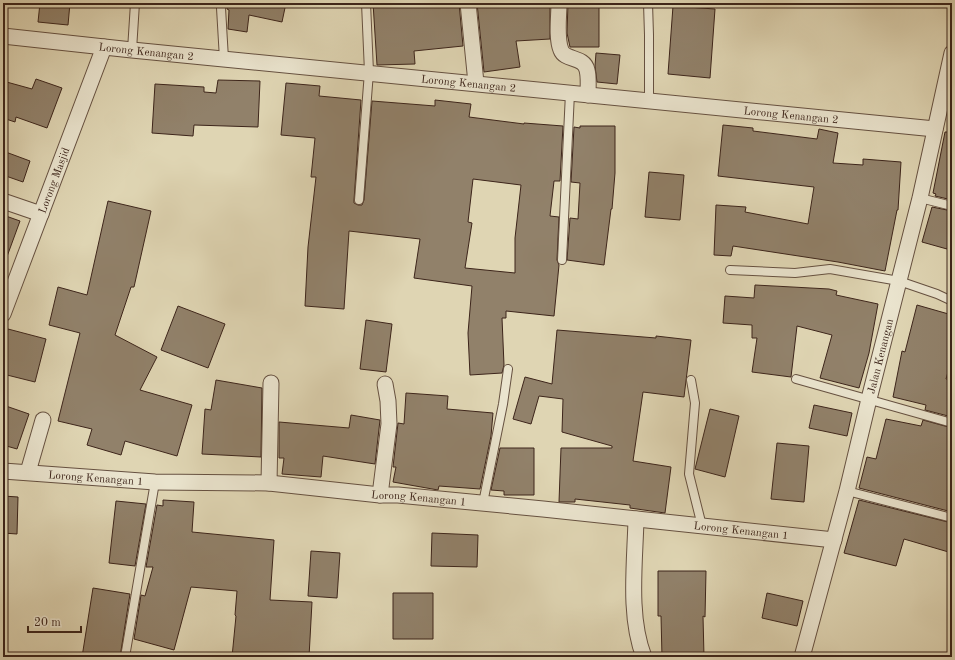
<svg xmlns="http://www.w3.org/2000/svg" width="955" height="660" font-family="'Old Standard TT',serif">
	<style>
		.building { fill: #91816a; stroke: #3d251b; fill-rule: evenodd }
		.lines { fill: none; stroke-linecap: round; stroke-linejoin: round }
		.service-casing { stroke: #665141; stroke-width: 10 }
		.minor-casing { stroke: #665141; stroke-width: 17 }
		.service { stroke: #eae4ce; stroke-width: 8 }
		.minor { stroke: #eae4ce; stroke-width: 15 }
		.labels { text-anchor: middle; stroke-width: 3.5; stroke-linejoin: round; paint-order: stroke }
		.street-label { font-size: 11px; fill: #3d251b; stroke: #eae4ce }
	</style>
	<rect width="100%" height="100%" fill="#dfd5b3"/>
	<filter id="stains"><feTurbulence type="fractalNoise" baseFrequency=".005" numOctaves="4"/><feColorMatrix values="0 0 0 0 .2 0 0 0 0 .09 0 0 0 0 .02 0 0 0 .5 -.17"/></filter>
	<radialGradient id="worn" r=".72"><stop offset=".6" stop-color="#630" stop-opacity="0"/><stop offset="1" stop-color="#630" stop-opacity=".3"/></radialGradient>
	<path class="building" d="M40 3H70L68 25 38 22Z
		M228 3H286L282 22 249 15 247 32 228 29 229 10 227 9Z
		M373 3H459L463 46 414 51 415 64 377 65Z
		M477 3H550V39L516 41 520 67 484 72Z
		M568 3H599V47H570L567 33Z
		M673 6 715 9 710 78 668 74Z
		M596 53 620 55 617 84 597 82 595 66Z
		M36 79 62 88 47 128 16 117 15 122 3 118V81L32 89Z
		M218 80 260 81 258 127 194 125 193 136 152 133 155 84 204 87V92L216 93Z
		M286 83 320 86 319 96 361 100 354 200V203L358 205H362L364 200 372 101 435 106V100L471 104 469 117 524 124V123L563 126 560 181H554L550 216 559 217 557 260 559 265 554 316 506 311V318H502L504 365 502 373 470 375 468 333 472 286 414 278 420 239 349 231 344 309 305 306 308 247 316 177H311L315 138 281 135ZM473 179 521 185 515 238V273L465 268 472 223 468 222Z
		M723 125 753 128V131L817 139 819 129 838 133 833 163 863 165V159L901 162 898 210H897L885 271 838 262 733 246 731 256 714 255 716 205 746 207 745 212 808 224 814 187 718 176Z
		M580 126H615V173L612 209H611L604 265 567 260 570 218 578 219 580 183 571 182 574 127 580 128Z
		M945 132H952V200L935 196 936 194 933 193Z
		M3 151 30 161 23 182 3 175Z
		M649 172 684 175 680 220 645 217Z
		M108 201 151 211 134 287H131L115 335 157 357 140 390 192 405 177 456 125 441 121 455 87 445 92 429 58 421 80 333 49 325 58 287 87 295Z
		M932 207 952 211V232L947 249 922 242Z
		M3 215 20 221 5 262 3 261Z
		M755 285 829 289 837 291 836 295 878 304 869 353 859 388 820 378 832 335 797 326 791 377 752 372 757 338H752V325L723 323 725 296 754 298Z
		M917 305 952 315V358L946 379 952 380V417L925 410 926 405 893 397 902 351 905 352Z
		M178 306 225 324 208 368 161 350Z
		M366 320 392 324 386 372 360 369Z
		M8 329 46 339 35 382 3 374V348Z
		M557 330 656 338V336L691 340 684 397 643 392 633 461 671 467 665 513 630 508V505L575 499V502H559L561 448H612V446L562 432 563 399 539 396 531 424 513 419 525 377 552 384Z
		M216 380 262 388 261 457 202 454 205 409 211 410Z
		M406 393 448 396 447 409 493 413 491 436 480 489 439 486 438 490 393 482 396 467H393L398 423 404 424Z
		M3 405 29 414 17 449 3 445Z
		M814 405 852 413 847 436 809 428Z
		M710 409 739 416 725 477 695 469Z
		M351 415 380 420 375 464 323 456 321 477 282 474 284 458H279V422L349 428Z
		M886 419 921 426 923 420 952 428V512L859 488 867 457 876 459Z
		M777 443 809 446 804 502 771 499Z
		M500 448H534V495H504V491L491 490Z
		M3 496 18 497 17 534 3 533Z
		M163 500 194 502 192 532 274 540 270 600 312 602 309 657 265 655V657H232L236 616 235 615 237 591 191 587 174 650 134 639 141 595 145 596 153 567H146L157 505 163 506Z
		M859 500 952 523V553L904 539 896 566 844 553Z
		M116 501 146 504 135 566 109 563Z
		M432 533 478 535 477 567 431 566Z
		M311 551 340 553 337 598 308 596Z
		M658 571H706L705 617 703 616 704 657H662L661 616H658Z
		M93 588 130 594 120 657H82Z
		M393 593H433V639H393Z
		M767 593 803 601 797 626 762 618Z"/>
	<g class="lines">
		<g class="service-casing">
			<path id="service" d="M223 3 221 8 224 59
				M648 3 649 35V101
				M132 50 135 3
				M920 198 952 206
				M359 200 369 72 366 3
				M562 260 570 93
				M730 270 795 273 830 269 899 281 937 294 952 301
				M796 379 952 423
				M691 380 695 403 689 474 702 526
				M847 491 952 518
				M483 503 503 404 508 369
				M125 657 155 482"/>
		</g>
		<g class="minor-casing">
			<g id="minor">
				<path d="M468 3 476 83"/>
				<path d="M559 3C559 16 556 38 561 50 565 61 584 56 587 70 589 77 588 87 588 95"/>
				<path id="s1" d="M3 36 132 50 935 129"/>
				<path d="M3 201 41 214"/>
				<path id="s2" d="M3 314 104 47"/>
				<path id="s3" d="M3 471 155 482 269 483 380 495H398L543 509 834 540"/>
				<path d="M28 472 43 420"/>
				<path d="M269 483 271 383"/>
				<path d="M380 495 389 424 388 401 385 384"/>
				<path d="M636 519C635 563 628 616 644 657"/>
				<path id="s4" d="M802 657 847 491 869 399 920 198 952 53"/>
			</g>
		</g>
		<use href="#service" class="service"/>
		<use href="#minor" class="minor"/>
	</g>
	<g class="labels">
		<g class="street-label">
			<text dy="4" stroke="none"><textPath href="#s1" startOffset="144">Lorong Kenangan 2</textPath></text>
			<text dy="4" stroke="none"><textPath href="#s1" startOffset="468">Lorong Kenangan 2</textPath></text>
			<text dy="4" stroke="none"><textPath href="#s1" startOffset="792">Lorong Kenangan 2</textPath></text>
			<text dy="4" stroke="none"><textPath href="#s2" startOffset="143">Lorong Masjid</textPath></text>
			<text dy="4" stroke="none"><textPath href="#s4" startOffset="311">Jalan Kenangan</textPath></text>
			<text dy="4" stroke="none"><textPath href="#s3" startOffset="93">Lorong Kenangan 1</textPath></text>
			<text dy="4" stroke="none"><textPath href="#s3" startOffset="417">Lorong Kenangan 1</textPath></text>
			<text dy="4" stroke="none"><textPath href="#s3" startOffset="741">Lorong Kenangan 1</textPath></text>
		</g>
	</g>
	<rect width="955" height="660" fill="none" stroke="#dfd5b3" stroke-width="16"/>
	<rect x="4" y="4" width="947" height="652" fill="none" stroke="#3d251b" stroke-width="2"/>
	<rect x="8" y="8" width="939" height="644" fill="none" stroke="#3d251b"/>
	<path d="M28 626v6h53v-6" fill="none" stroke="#3d251b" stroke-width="2"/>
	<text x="34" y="626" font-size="12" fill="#3d251b" stroke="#eae4ce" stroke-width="3" paint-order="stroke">20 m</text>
	<rect width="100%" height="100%" filter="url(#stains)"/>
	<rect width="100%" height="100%" fill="url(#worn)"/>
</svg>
